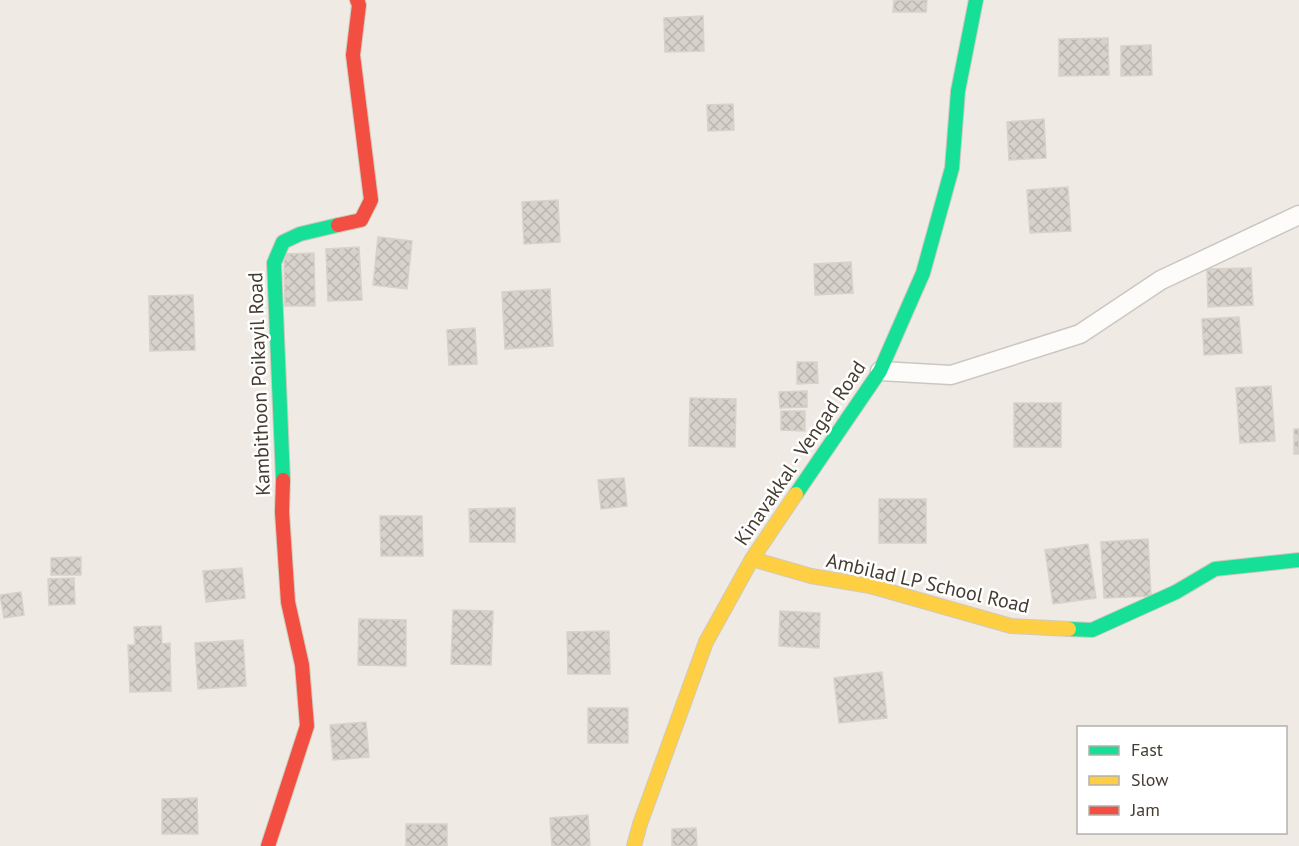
<svg xmlns="http://www.w3.org/2000/svg" width="1299" height="846" font-family="'PT Sans',sans-serif">
	<style>
		.building { fill: url(#building-cross-hatch); stroke: #d7d2ca; stroke-width: 1.5 }
		.lines { fill: none; stroke-linecap: round; stroke-linejoin: round }
		.street-casing { stroke: #cbc7c0; stroke-width: 21 }
		.fast-casing { stroke: #d0cabc; stroke-width: 16 }
		.slow-casing { stroke: #d0cabc; stroke-width: 16 }
		.jam-casing { stroke: #d0cabc; stroke-width: 16 }
		.street { stroke: #fdfcfb; stroke-width: 18 }
		.fast { stroke: #16e098; stroke-width: 14 }
		.slow { stroke: #ffcf43; stroke-width: 14 }
		.jam { stroke: #f24e42; stroke-width: 14 }
		.labels { text-anchor: middle; stroke-width: 5; stroke-linejoin: round; paint-order: stroke }
		.street-label { font-size: 20px; fill: #443c31; stroke: #fff }
	</style>
	<defs>
		<pattern id="building-cross-hatch" width="8" height="8" patternUnits="userSpaceOnUse" patternTransform="scale(1.5)"><rect width="8" height="8" fill="#d7d2cb"/><path d="M0 0l8 8M0 8l8-8" fill="none" stroke="#bab5af"/></pattern>
	</defs>
	<rect width="100%" height="100%" fill="#efebe4"/>
	<path class="building" d="M894 0H927L926 12H893Z
		M703 16 704 51 665 52 664 18Z
		M1108 38 1109 75 1059 76V39Z
		M1151 45 1152 75 1121 76V46Z
		M733 104 734 130 708 131 707 105Z
		M1044 119 1046 158 1009 160 1007 122Z
		M1068 187 1071 231 1030 233 1027 190Z
		M558 200 560 242 524 244 522 202Z
		M378 237 412 241 407 289 373 285Z
		M359 247 362 300 328 301 326 249Z
		M314 253 315 306H285L284 254Z
		M851 262 853 293 815 295 814 264Z
		M1251 268 1253 305 1208 307 1207 269Z
		M550 289 553 346 505 349 502 292Z
		M193 295 195 350 150 351 149 296Z
		M1239 317 1242 353 1204 355 1202 319Z
		M475 328 477 364 449 365 447 330Z
		M797 362H817L818 383 797 384Z
		M1271 386 1275 441 1240 443 1236 388Z
		M807 391V407L780 408 779 392Z
		M690 398 736 399 735 447 689 446Z
		M1014 403H1061V447H1014Z
		M781 411H805V431L781 430Z
		M1294 429H1299V454H1294Z
		M624 478 627 506 601 509 598 480Z
		M879 499H926V543H879Z
		M515 508V542H470L469 509Z
		M380 516H422L423 556H381Z
		M1148 539 1151 596 1104 598 1101 542Z
		M1088 544 1096 598 1053 604 1045 550Z
		M81 557V575H51V558Z
		M242 568 245 598 206 602 203 571Z
		M74 578 75 604 49 605 48 579Z
		M21 592 24 615 4 618 0 595Z
		M453 610 493 611 491 665 451 664Z
		M780 611 820 613 819 648 779 646Z
		M359 619 406 620V666L358 665Z
		M161 626 162 644 170 643 171 691 130 692 128 645H135L134 627Z
		M609 631 610 674H568L567 632Z
		M243 640 246 686 198 689 195 643Z
		M882 672 887 718 839 723 834 678Z
		M588 708H628V743H588Z
		M366 722 369 757 333 760 330 725Z
		M197 798 198 834H162V799Z
		M588 815 590 846H552L550 818Z
		M406 824H447V846H406Z
		M696 828 697 846H672V829Z"/>
	<g class="lines">
		<g class="street-casing">
			<path id="street" d="M880 371 951 375 1080 334 1161 280 1299 215"/>
		</g>
		<g class="fast-casing">
			<path id="fast" d="M283 480 274 263 283 242 300 234 338 225
				M796 494 880 371 923 273 952 168 958 91 976 0
				M1069 629 1092 630 1176 592 1215 569 1299 560"/>
		</g>
		<g class="slow-casing">
			<path id="slow" d="M752 559 811 576 870 586 1011 626 1069 629
				M634 846 640 824 706 642 752 559 796 494"/>
		</g>
		<g class="jam-casing">
			<path id="jam" d="M338 225 361 220 371 200 353 55 359 5 357 0
				M268 846 307 726 302 665 288 602 282 512 283 480"/>
		</g>
		<use href="#street" class="street"/>
		<use href="#fast" class="fast"/>
		<use href="#slow" class="slow"/>
		<use href="#jam" class="jam"/>
	</g>
	<g class="labels">
		<g class="street-label">
			<text transform="translate(259 384) rotate(-92)" y="7">Kambithoon Poikayil Road</text>
			<text transform="translate(800 453) rotate(-56)" y="7">Kinavakkal - Vengad Road</text>
			<text transform="translate(928 583) rotate(13)" y="7">Ambilad LP School Road</text>
		</g>
	</g>
	<rect x="1077" y="726" width="210" height="108" fill="#ffffff" stroke="#b4b1ad" stroke-width="1.5"/>
	<rect x="1089" y="746" width="30" height="9" fill="#16e098" stroke="#b4b1ad" stroke-width="1.5"/>
	<text x="1131" y="756" font-size="18" fill="#443c31">Fast</text>
	<rect x="1089" y="776" width="30" height="9" fill="#ffcf43" stroke="#b4b1ad" stroke-width="1.5"/>
	<text x="1131" y="786" font-size="18" fill="#443c31">Slow</text>
	<rect x="1089" y="806" width="30" height="9" fill="#f24e42" stroke="#b4b1ad" stroke-width="1.5"/>
	<text x="1131" y="816" font-size="18" fill="#443c31">Jam</text>
</svg>
